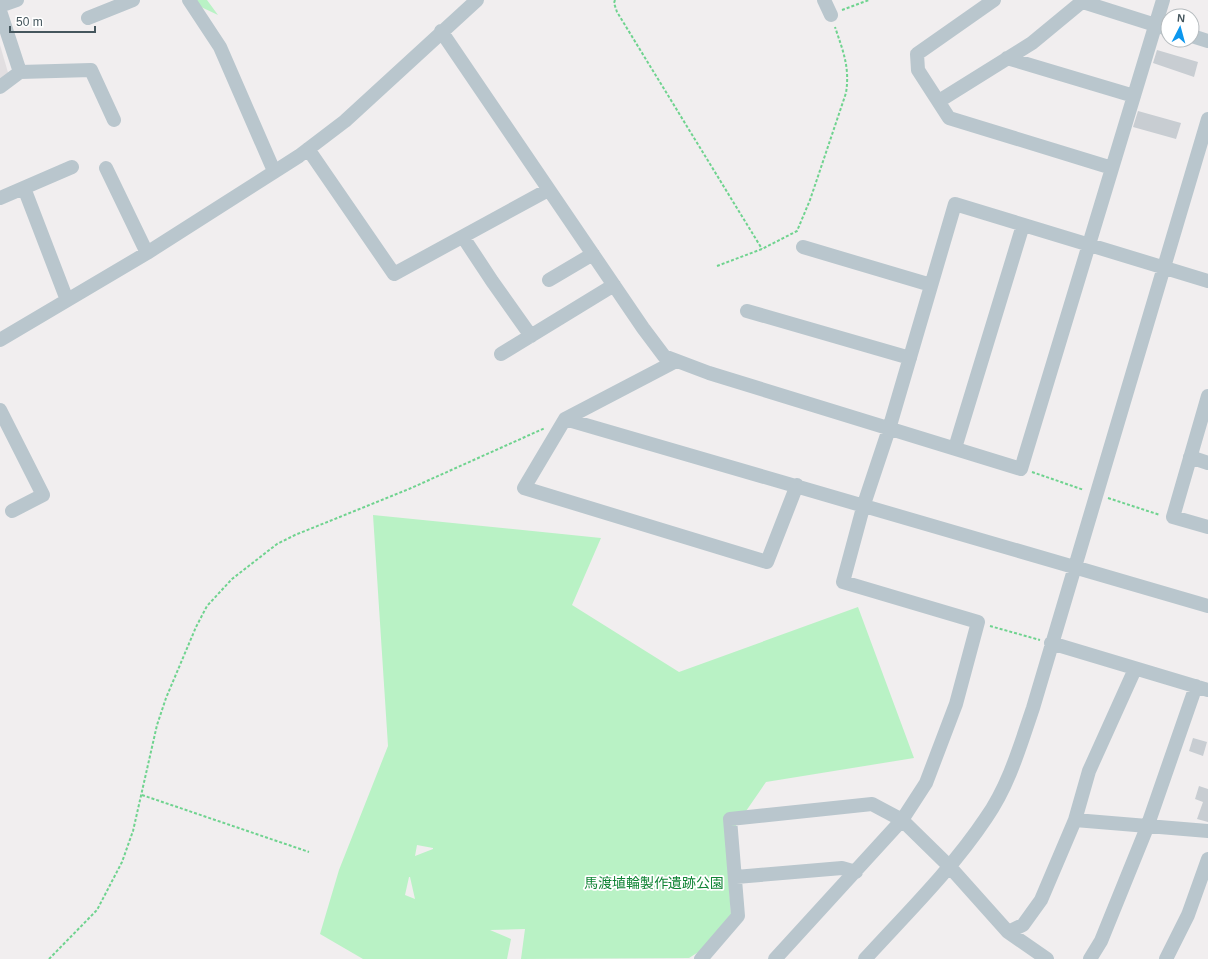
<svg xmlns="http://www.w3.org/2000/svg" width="1208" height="959" font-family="Arial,'Noto Sans JP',sans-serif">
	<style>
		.education { fill: #e2dfe1 }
		.green { fill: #b9f2c5; fill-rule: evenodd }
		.building { fill: #c8cdd2 }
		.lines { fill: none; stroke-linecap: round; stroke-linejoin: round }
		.path { stroke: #6fd38f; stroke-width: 2; stroke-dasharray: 3 2; stroke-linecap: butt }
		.minor { stroke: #b9c6cd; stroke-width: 14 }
		.labels { text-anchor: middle; stroke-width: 3.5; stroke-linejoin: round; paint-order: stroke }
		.park-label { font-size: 14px; fill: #108435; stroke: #fff }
	</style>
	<rect width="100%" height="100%" fill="#f1eeef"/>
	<path class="education" d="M0 45 9 76 0 83Z"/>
	<path class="green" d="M196 0H207L218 15 201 7Z
		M373 515 601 538 572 605 679 672 858 607 914 758 766 782 726 840 731 915 700 951 689 958 521 959 525 929 490 930 511 939 507 959H363L320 934 339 870 388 746ZM417 845 433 848V849L415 856ZM409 877H410L415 899 405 895Z"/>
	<path class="building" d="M1157 50 1198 62 1194 77 1153 63Z
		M1138 111 1181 123 1176 139 1133 127Z
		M1193 738 1207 742 1203 756 1189 751Z
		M1199 786 1208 789V822L1197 819 1203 802 1195 799Z"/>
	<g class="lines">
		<path class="path" d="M615 0 614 3 617 12 762 249
			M842 10 869 0
			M717 266 762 249 797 231 810 200 846 93C850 67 843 51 835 27
			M1032 472 1084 490
			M1108 498 1160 515
			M990 626 1040 640
			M142 795 309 852
			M49 959 97 910 122 862 133 831 157 725 166 698 196 627 207 606 232 579 277 544 295 535 409 489 545 428"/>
		<path class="minor" d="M189 0 220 47 274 171
			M824 0 831 15
			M994 0 917 54 918 70 949 118 1112 168
			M1083 2 1168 29
			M0 6 17 0
			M0 11 20 72 91 70 114 120
			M88 18 133 0
			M441 31 643 328 664 356 709 373 1021 469 1163 0
			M1192 36 1208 41
			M1007 58 1134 96
			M0 87 20 72
			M939 101 1032 43 1084 0
			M308 149 394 274 548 190
			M106 168 147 253
			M24 188 67 300
			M0 198 72 167
			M463 237 492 281 531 336
			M803 247 931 285
			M549 280 593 254
			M747 311 910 358
			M0 340 147 253 299 156 345 121 477 0
			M501 354 614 285
			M676 361 565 419 524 488 767 562 797 485
			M1208 396 1173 517 1208 527
			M0 410 43 495 12 511
			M565 419 1208 606
			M955 448 1023 225
			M1190 457 1208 463
			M1051 643 1208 690
			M1075 820 1208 831
			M736 877 842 868 856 872
			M1008 932 1023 925 1041 900 1075 820 1089 771 1135 669
			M701 959 738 916 730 819 872 804 902 820 949 866 1008 932 1047 959
			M775 959 902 820 926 783 956 704 978 622 843 582 864 504 889 429 955 204 1208 281
			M865 959C907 913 952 869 986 818 1009 785 1020 746 1033 708L1208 119
			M1090 959 1101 941 1146 830 1196 686
			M1166 959 1188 915 1208 859"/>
	</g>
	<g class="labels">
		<g class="park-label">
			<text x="654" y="888">馬渡埴輪製作遺跡公園</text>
		</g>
	</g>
	<g transform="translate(1180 28) rotate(6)"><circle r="19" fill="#ffffff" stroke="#b5bbbe"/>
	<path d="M0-3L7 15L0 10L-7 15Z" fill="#0c97ee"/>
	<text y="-6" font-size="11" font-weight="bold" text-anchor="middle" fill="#45565d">N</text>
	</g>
	<path d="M10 26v6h85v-6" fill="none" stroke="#45565d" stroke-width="2"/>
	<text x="16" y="26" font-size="12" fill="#45565d" stroke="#ffffff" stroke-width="3" paint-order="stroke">50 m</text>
</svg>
